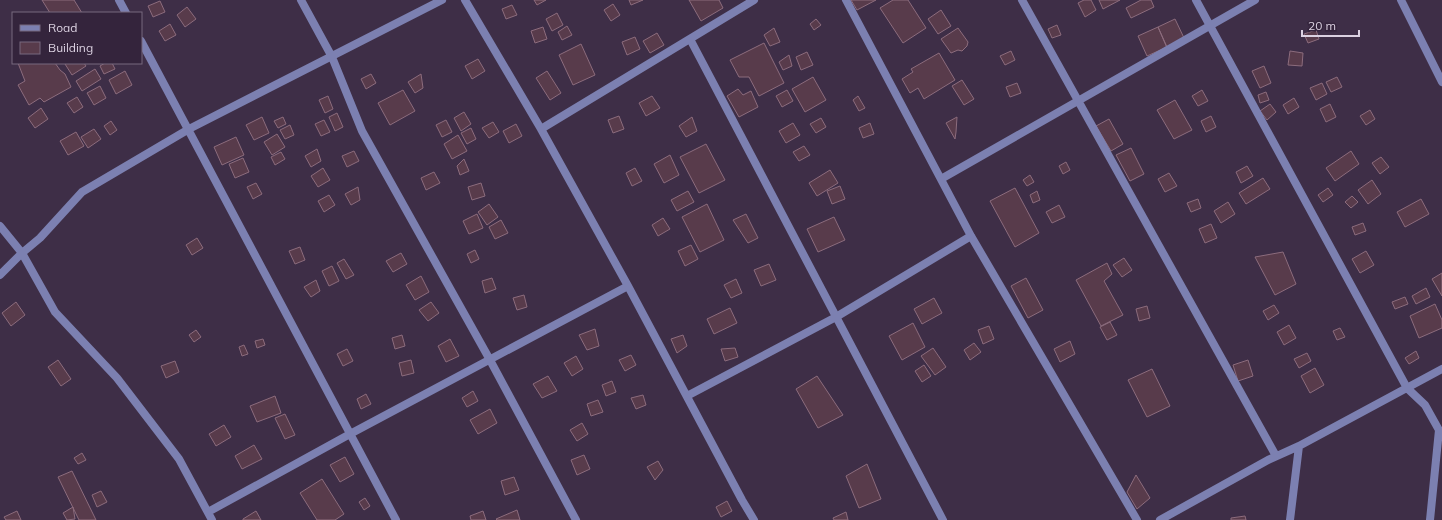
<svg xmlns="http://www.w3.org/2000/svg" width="1442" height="520" font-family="Mulish,sans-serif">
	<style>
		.building { fill: #583b4b; stroke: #8c6c7d }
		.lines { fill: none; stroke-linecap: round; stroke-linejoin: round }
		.street { stroke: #7c80b1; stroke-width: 8 }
	</style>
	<rect width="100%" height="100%" fill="#3e2e47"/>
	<path class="building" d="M42 0H74L82 13H50Z
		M534 0H546L537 5Z
		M629 0H643L631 5Z
		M689 0H719L723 8 701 21Z
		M851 0H876L857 10Z
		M893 0H908L926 28 903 43 880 8Z
		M1084 0H1091L1096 10 1085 17 1078 3Z
		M1099 0H1120L1103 9Z
		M1141 0H1151L1154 7 1131 18 1126 8Z
		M160 1 165 12 153 17 148 6Z
		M613 4 620 15 611 21 604 10Z
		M512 5 517 15 506 19 502 9Z
		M187 7 196 19 185 27 177 15Z
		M941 10 951 26 938 34 928 19Z
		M557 13 563 25 552 31 546 19Z
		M816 19 821 25 814 30 810 24Z
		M1175 19 1185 40 1167 48 1158 27Z
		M170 24 176 35 165 41 159 31Z
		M1057 25 1061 35 1052 38 1048 29Z
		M567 26 572 35 562 40 558 32Z
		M543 27 547 39 535 43 531 31Z
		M1158 27 1167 47 1147 56 1138 36Z
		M774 28 780 42 770 46 764 35Z
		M958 28 968 42 967 46 962 51 958 50 951 53 941 39Z
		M1316 30 1319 39 1308 43 1304 34Z
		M657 33 664 45 650 53 643 41Z
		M635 37 640 49 627 55 622 42Z
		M764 43 784 83 759 96 749 77H739L730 60Z
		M581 44 595 75 573 85 559 55Z
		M1011 51 1015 60 1005 65 1000 56Z
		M1290 51 1303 53 1302 66 1288 65Z
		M807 52 813 65 801 70 796 57Z
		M939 53 955 80 924 99 918 88 910 93 902 79 913 72 911 69Z
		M789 55 792 66 783 70 779 62Z
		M478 59 485 71 472 79 465 66Z
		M18 63H55L60 70 65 74 71 87 44 102 40 98 29 105 18 85 25 81Z
		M67 63H84L86 66 72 75 65 64Z
		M105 63H112L115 69 104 74 100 66Z
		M1264 66 1271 83 1260 88 1252 71Z
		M95 69 101 79 82 91 76 81Z
		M125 71 132 85 116 94 109 80Z
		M547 71 561 93 550 100 536 78Z
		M371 74 376 83 366 89 361 79Z
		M421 74 423 88 415 93 408 82Z
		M813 77 826 100 805 112 792 89Z
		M1337 77 1342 87 1331 92 1326 82Z
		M962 80 974 99 964 105 952 86Z
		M1017 83 1021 93 1010 97 1006 87Z
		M1322 83 1327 94 1316 100 1310 88Z
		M100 86 106 98 94 105 87 93Z
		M738 89 743 95 751 91 758 107 739 117 727 96Z
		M403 90 415 111 390 125 378 103Z
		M787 90 793 101 782 107 776 96Z
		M1202 90 1208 101 1198 106 1192 96Z
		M1266 92 1269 100 1260 103 1258 95Z
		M328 96 333 109 325 113 319 100Z
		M652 96 660 108 646 116 639 103Z
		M858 96 865 108 859 111 853 100Z
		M77 97 83 107 74 113 67 103Z
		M1294 98 1299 107 1288 114 1283 105Z
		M1175 100 1192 130 1174 139 1157 110Z
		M1270 104 1276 112 1267 120 1260 111Z
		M1330 104 1336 117 1326 122 1320 109Z
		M41 108 48 119 35 128 28 118Z
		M1370 110 1375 119 1366 125 1360 116Z
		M464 112 471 124 461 131 454 118Z
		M337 113 343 127 335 131 329 117Z
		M619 116 624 129 613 133 608 120Z
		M1211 116 1216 127 1206 132 1201 121Z
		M262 117 269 133 254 140 246 125Z
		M283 117 286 124 278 128 274 121Z
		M692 117 697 131 686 137 679 126Z
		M957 117 956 132 955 139 946 123Z
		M821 118 826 127 816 133 810 124Z
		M1109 119 1123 144 1111 151 1096 126Z
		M324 120 330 132 321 136 315 124Z
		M446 120 452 132 442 137 436 125Z
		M111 121 117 130 110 135 104 126Z
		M493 122 499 132 489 138 482 128Z
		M793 123 800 135 786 143 779 131Z
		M870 123 874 134 863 138 859 128Z
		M516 124 522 136 509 143 503 131Z
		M290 125 294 135 285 139 280 130Z
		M471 128 476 139 467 144 461 133Z
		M94 129 101 139 88 148 81 137Z
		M76 132 84 146 68 155 60 141Z
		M277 134 285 147 272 155 264 142Z
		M458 135 467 151 452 159 444 144Z
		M236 137 244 155 222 165 214 147Z
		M706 144 725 180 699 193 680 157Z
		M804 146 810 155 799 161 793 152Z
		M1131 148 1144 174 1130 181 1116 155Z
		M317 149 321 161 311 167 305 156Z
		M354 151 359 161 347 167 342 156Z
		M1351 151 1359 164 1335 181 1326 168Z
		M281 152 285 159 275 165 271 157Z
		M670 155 679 175 664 183 654 164Z
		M1381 157 1389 167 1380 174 1372 163Z
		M243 158 249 172 235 178 229 164Z
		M464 159 469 171 460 175 457 166Z
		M1066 162 1070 170 1063 174 1059 166Z
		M1247 166 1253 176 1241 183 1236 172Z
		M323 168 330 180 318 187 311 176Z
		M635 168 642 181 632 186 626 173Z
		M830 170 838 183 817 196 809 183Z
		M434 172 440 183 426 190 421 178Z
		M1169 173 1177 186 1165 192 1158 179Z
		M1030 175 1034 182 1027 186 1023 180Z
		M1263 178 1270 189 1246 204 1239 193Z
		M1372 180 1381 194 1368 204 1358 190Z
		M256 183 262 194 253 199 247 187Z
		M481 183 485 196 472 200 468 187Z
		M840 186 845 199 832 204 827 191Z
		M358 187 360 200 351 205 345 194Z
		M1015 188 1039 233 1015 247 990 201Z
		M1328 188 1333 195 1323 202 1318 195Z
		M688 191 694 202 677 211 671 200Z
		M1037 191 1040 200 1033 203 1030 195Z
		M329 195 335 205 324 212 318 201Z
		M1352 196 1358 202 1351 208 1345 202Z
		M1198 199 1201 208 1191 212 1187 203Z
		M1421 199 1429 214 1405 227 1397 212Z
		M1228 202 1235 214 1221 223 1214 211Z
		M489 204 498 217 487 225 478 212Z
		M707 204 724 240 700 252 682 217Z
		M1059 205 1065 217 1052 223 1046 212Z
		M477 214 483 228 469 234 463 221Z
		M746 214 758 238 748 243 733 220Z
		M834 217 845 240 818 252 807 229Z
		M663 218 670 229 658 236 652 225Z
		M501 220 508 233 495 239 489 227Z
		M1363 223 1366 231 1355 235 1352 227Z
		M1211 224 1217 238 1205 243 1199 229Z
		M197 238 203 248 192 255 186 245Z
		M691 245 698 259 685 266 678 251Z
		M300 247 305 260 295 264 289 251Z
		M475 250 479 259 471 263 467 254Z
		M1366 251 1374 265 1360 273 1352 259Z
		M1283 252 1296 284 1275 295 1255 257Z
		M401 253 407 264 393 272 386 261Z
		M1124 258 1132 270 1122 277 1113 265Z
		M344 259 354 275 346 279 337 263Z
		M1107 263 1112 274 1104 281 1123 315 1101 326 1076 280Z
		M769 264 776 280 761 286 754 270Z
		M332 266 339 281 329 286 322 271Z
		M1442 273V296L1432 279Z
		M421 276 429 292 415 300 406 285Z
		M492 278 496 289 485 293 482 281Z
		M1026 278 1043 310 1028 318 1011 286Z
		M736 279 742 293 731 298 724 285Z
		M316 280 320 291 311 297 304 287Z
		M1426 288 1430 297 1416 304 1412 296Z
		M524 295 527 307 517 310 513 298Z
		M1405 297 1408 304 1395 309 1392 302Z
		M934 298 942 313 922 324 914 309Z
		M16 302 25 315 11 326 2 313Z
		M431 302 439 313 428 321 419 310Z
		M1435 304 1442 320V328L1419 338 1410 316Z
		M1274 305 1279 313 1268 320 1263 311Z
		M1147 306 1150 318 1139 321 1136 309Z
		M730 308 737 323 714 334 707 319Z
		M1110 322 1117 335 1107 340 1100 327Z
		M913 323 925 347 902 360 889 336Z
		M1289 325 1296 338 1284 345 1277 332Z
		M989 326 994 339 983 344 978 330Z
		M1340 328 1345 337 1337 340 1333 331Z
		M595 329 599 346 587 350 579 335Z
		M196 330 201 337 194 342 189 335Z
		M402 335 405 346 395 349 392 338Z
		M683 335 687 346 677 353 671 339Z
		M263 339 265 345 257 348 255 341Z
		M450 339 459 356 446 362 438 346Z
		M1070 341 1075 354 1060 362 1054 349Z
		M974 343 981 352 970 360 964 350Z
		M244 345 248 354 242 356 239 347Z
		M735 348 738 357 725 361 721 349Z
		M933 348 946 367 935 375 921 356Z
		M347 349 353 361 343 366 337 354Z
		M1416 351 1419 358 1409 364 1405 358Z
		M1307 353 1311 361 1299 368 1294 359Z
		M631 355 636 365 625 371 619 360Z
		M576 356 583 369 572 376 564 363Z
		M58 360 71 379 61 386 48 367Z
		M411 360 414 373 402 376 399 363Z
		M1248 360 1253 376 1238 381 1233 365Z
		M175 361 179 372 166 378 161 366Z
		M924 365 931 376 922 382 915 371Z
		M1315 368 1324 385 1310 393 1301 376Z
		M1152 369 1170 406 1147 417 1128 380Z
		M548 376 557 391 542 398 533 384Z
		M817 376 843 415 818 428 796 389Z
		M612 381 616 392 606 396 602 385Z
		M473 391 478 401 467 407 462 398Z
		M366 394 371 404 361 409 357 399Z
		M643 395 646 405 636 409 631 398Z
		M275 396 281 413 257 422 250 406Z
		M598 400 603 412 591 416 587 404Z
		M490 409 497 423 478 434 470 420Z
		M285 414 295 435 285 439 275 418Z
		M582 423 588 434 577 441 570 430Z
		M224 425 231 437 216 446 209 434Z
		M254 445 262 459 242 469 235 456Z
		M82 453 86 460 78 464 74 458Z
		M584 455 590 469 577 475 571 460Z
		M345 457 354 474 340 482 330 465Z
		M658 461 663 470 655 480 647 467Z
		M867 464 881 499 859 508 846 476Z
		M72 471 96 520H79L58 477Z
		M1136 475 1150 498 1137 509 1127 492Z
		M514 477 519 490 505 495 501 481Z
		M322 479 344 514 335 520H317L300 493Z
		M101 491 107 502 97 507 92 495Z
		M365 498 370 506 364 510 359 502Z
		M727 501 732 511 721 517 716 507Z
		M73 507 75 519 67 520 63 513Z
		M517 510 520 520H497L496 519Z
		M17 511 21 520H6L4 517Z
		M256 511 261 520H243V519Z
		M483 511 486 520H471L470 516Z
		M846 512 848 520H834L833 518Z
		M1245 516 1246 520H1231V518Z"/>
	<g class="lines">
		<path class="street" d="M119 0 126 13
			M301 0 332 57 362 131 490 360 576 520
			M465 0 541 129 628 286 742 500 754 520
			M846 0 971 236 1137 520
			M1022 0 1276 456
			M1196 0 1407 388 1425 405 1439 430 1430 520
			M1401 0 1442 82
			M690 39 943 520
			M141 41 396 520
			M541 129 754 0
			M941 179 1255 0
			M0 226 22 253 55 312 117 378 179 459 212 520
			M0 275 22 253 40 238 82 192 189 129 442 0
			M687 396 836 317 971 236
			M208 512 350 434 628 286
			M1160 520 1268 460 1299 446 1442 369
			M1290 520 1299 446"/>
	</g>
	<rect x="12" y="12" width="130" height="52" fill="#34243c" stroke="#77697e"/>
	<rect x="20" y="25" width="20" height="6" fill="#7c80b1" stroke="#77697e"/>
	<text x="48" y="32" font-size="12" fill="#dbd1e1">Road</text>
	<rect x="20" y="42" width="20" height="12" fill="#583b4b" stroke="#77697e"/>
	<text x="48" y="52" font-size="12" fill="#dbd1e1">Building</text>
	<path d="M1302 30v6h57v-6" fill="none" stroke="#dbd1e1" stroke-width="2"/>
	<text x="1308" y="30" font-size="12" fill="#dbd1e1" stroke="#34243c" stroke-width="3" paint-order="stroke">20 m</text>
</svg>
